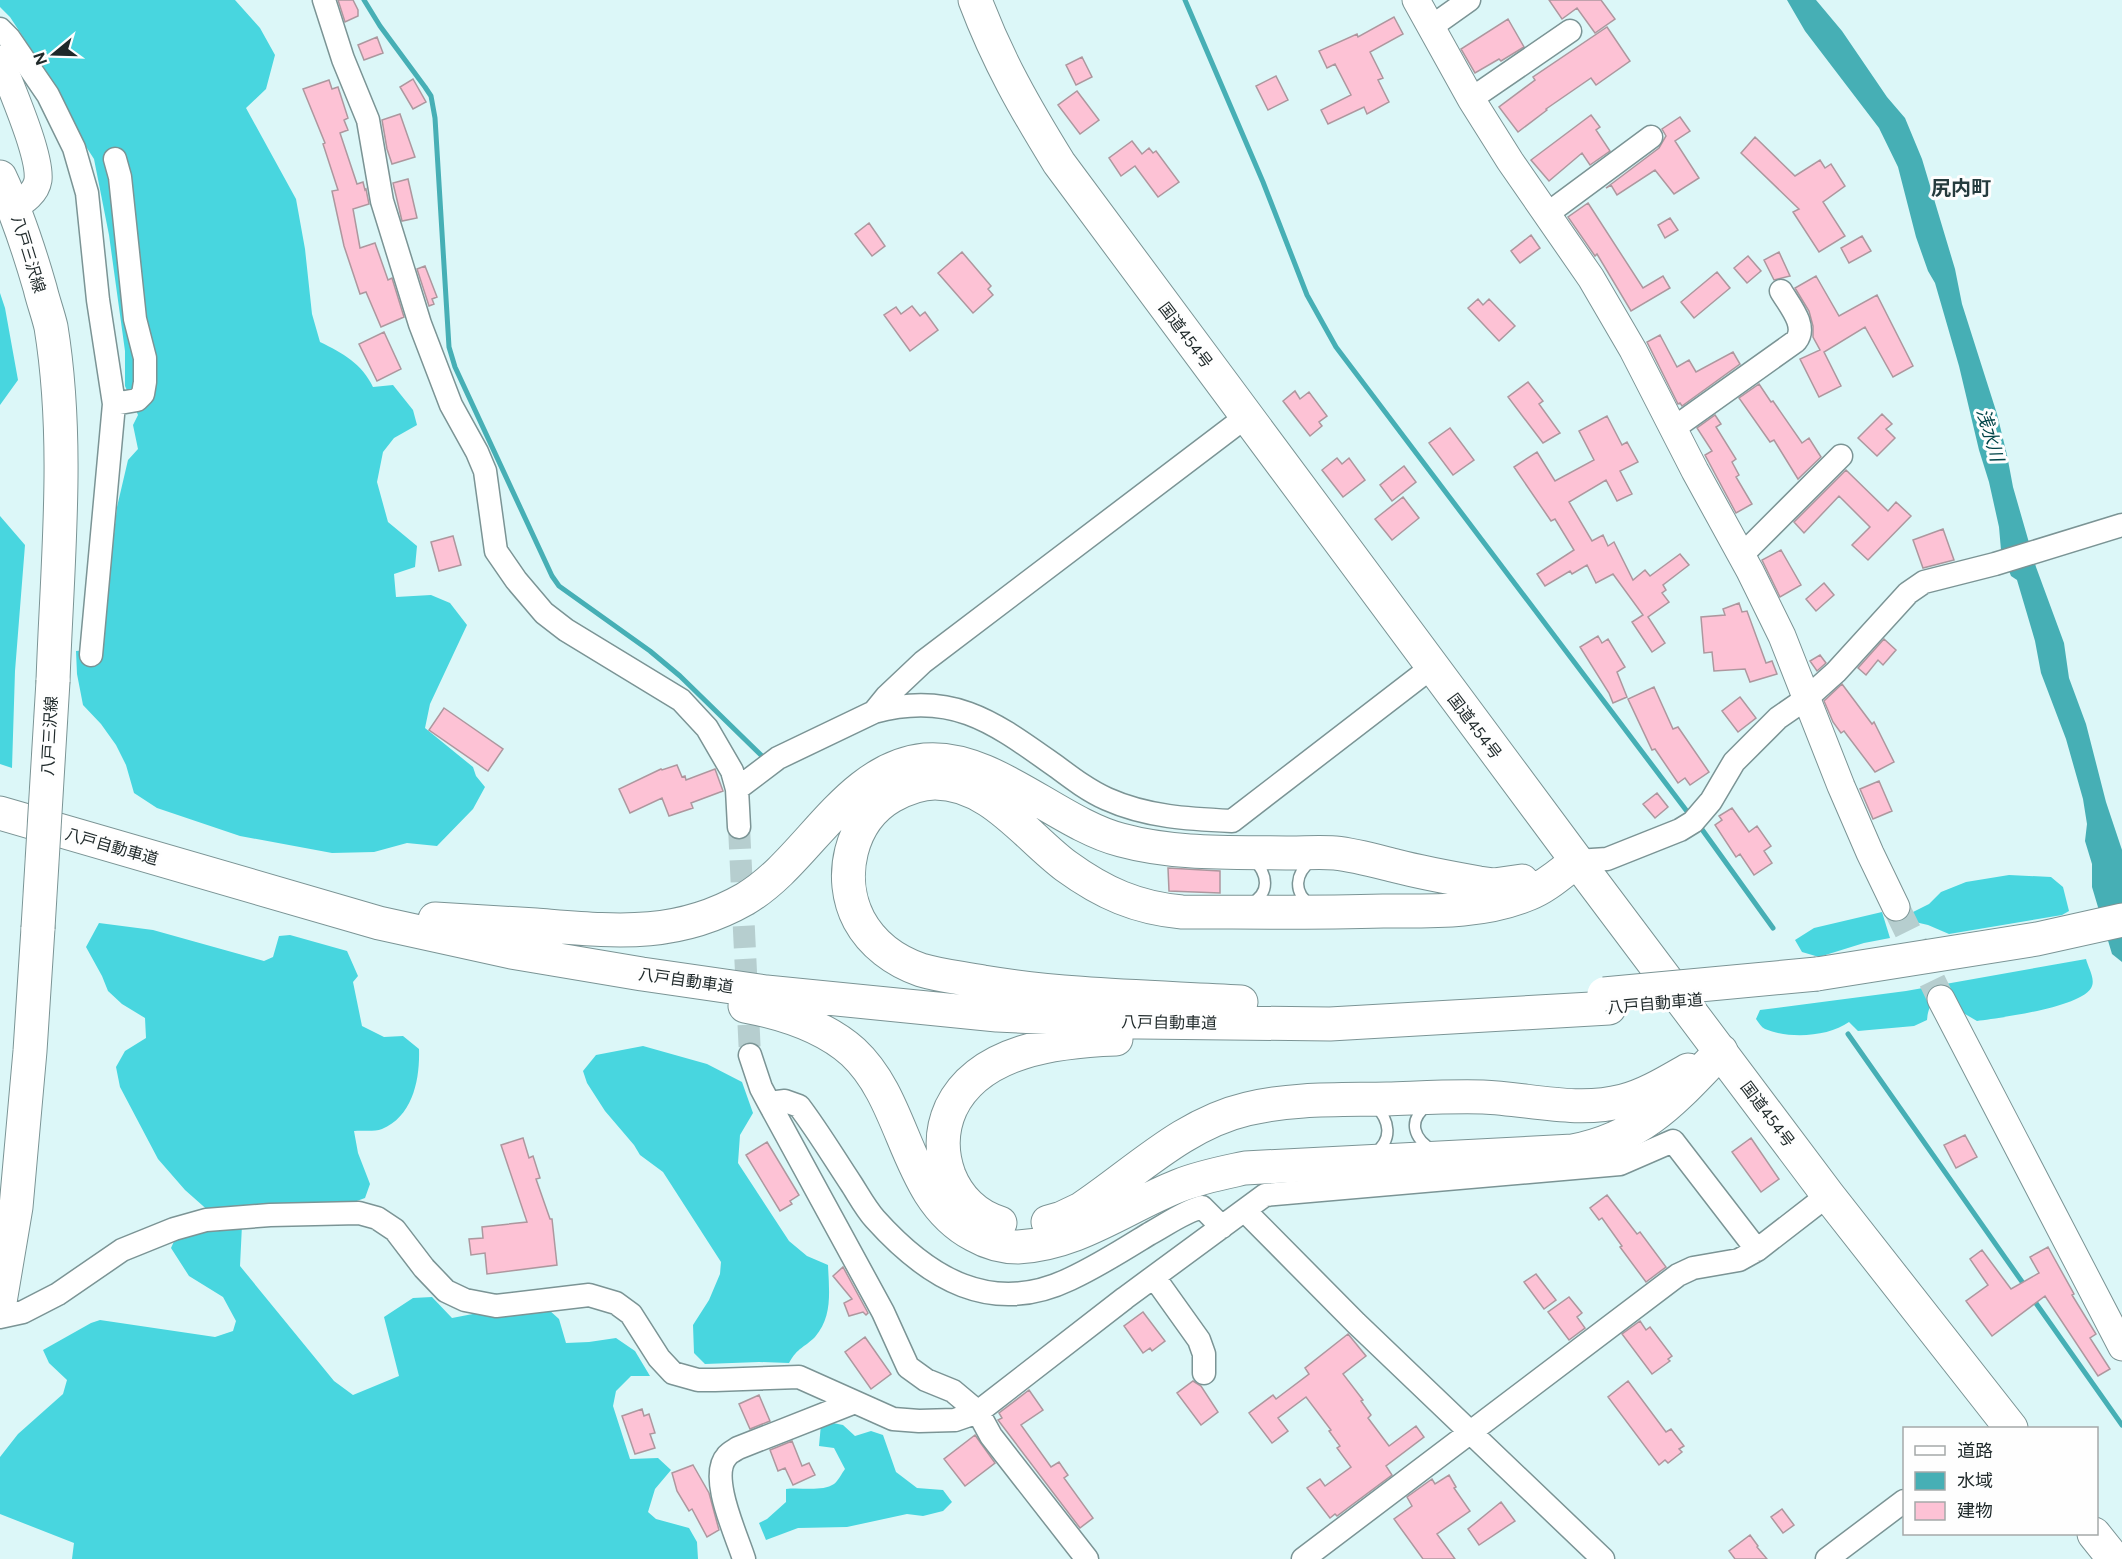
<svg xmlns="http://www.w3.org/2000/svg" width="2122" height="1559" font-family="Figtree,'Noto Sans JP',sans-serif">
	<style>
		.forest { fill: #48d6df }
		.water { fill: #46afb5 }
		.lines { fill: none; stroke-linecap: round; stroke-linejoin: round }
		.stream { stroke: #46afb5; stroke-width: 5 }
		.building { fill: #fdc2d5; stroke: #ad979e; stroke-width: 1.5 }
		.minor-tunnel { stroke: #b6cecf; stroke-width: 22; stroke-dasharray: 22 11; stroke-linecap: butt }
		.tertiary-tunnel { stroke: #b6cecf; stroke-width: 27; stroke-dasharray: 27 14; stroke-linecap: butt }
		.service-casing { stroke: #7b9495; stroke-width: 13 }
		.minor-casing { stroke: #7b9495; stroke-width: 25 }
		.tertiary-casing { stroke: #7b9495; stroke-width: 29 }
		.primary-casing { stroke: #7b9495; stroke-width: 35 }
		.trunk-casing { stroke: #7b9495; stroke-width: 35 }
		.motorway-casing { stroke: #7b9495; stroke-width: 35 }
		.service { stroke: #fff; stroke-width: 10 }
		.minor { stroke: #fff; stroke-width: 22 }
		.tertiary { stroke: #fff; stroke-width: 27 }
		.primary { stroke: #fff; stroke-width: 33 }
		.trunk { stroke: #fff; stroke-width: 33 }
		.motorway { stroke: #fff; stroke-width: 33 }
		.primary-bridge-casing { stroke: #7b9495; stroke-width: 35; stroke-linecap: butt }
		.motorway-bridge-casing { stroke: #7b9495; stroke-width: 35; stroke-linecap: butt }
		.primary-bridge { stroke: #fff; stroke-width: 33 }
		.motorway-bridge { stroke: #fff; stroke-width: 33 }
		.labels { text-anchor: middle; stroke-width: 6; stroke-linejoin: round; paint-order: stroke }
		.street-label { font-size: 16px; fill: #1f292a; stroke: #fefefe }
		.water-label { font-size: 18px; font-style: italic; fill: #014448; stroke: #fefefe }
		.quarter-label { font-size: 20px; font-weight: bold; fill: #263c3e; stroke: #fefefe }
	</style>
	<rect width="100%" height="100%" fill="#dcf7f8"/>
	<path class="forest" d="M0 0H235L260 28 275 55 266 89 246 108 296 199 305 249 312 314 320 342C343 353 362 364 373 387L393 385 413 410 417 425 394 438 383 452 377 482 388 522 417 546 415 567 394 574 396 597 431 595 450 603 467 625 430 704 425 728 473 767 476 776 485 787 473 809 437 846 407 843 374 852 332 853 240 836 157 808 134 793 126 765 116 745 101 724 83 705 77 674 76 651 101 649 117 507 128 460 138 449 133 425 138 415 125 386V351L109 235 94 159 74 128 29 46 10 17 0 7Z
		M0 293 5 308 18 380 0 405Z
		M0 516 25 545 15 671 12 768 0 764Z
		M2009 875 2051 877 2063 887 2069 911 2062 915 1949 934 1928 925 1915 922 1911 913 1929 904 1941 892 1966 882Z
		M1882 912 1890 938 1864 943 1819 957 1802 952 1795 940 1814 928Z
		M99 923 153 930 264 961 273 957 279 936 290 935 347 951 358 976 353 982 362 1026 384 1037 403 1036 419 1049C420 1079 413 1116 382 1129 374 1132 362 1130 354 1131L358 1153 370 1184 365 1198 354 1202 244 1208 211 1213 185 1190 158 1159 120 1087 116 1067 125 1051 146 1038 145 1018 122 1004 108 991 102 976 86 947Z
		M2086 959C2088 967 2095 978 2092 986 2085 1007 1999 1018 1977 1021L1965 1014 1952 1000C1934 1002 1929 1001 1927 1020L1914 1026 1858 1031 1849 1022C1828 1037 1789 1039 1765 1029 1761 1027 1759 1023 1756 1019L1760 1010 1906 991Z
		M643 1046 707 1064 742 1082 753 1113 740 1135 738 1163 789 1241 807 1256 828 1265C829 1291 833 1316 815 1337 804 1348 798 1347 789 1363L759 1362 705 1364 694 1353 693 1325 709 1300 720 1274 721 1262 663 1172 640 1155 634 1145 605 1111 587 1083 583 1071 596 1055Z
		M242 1225 240 1266 334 1381 353 1395 399 1376 384 1317 413 1298 432 1297 452 1318 478 1313 549 1310 559 1319 566 1343 589 1342 616 1338 635 1351 650 1376H631L616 1391 613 1406 630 1459 658 1458 671 1470 655 1489 648 1512 656 1519 689 1528 697 1542 698 1559H72L74 1543 0 1514V1457L18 1434 63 1394 67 1380 49 1363 43 1350 91 1323 100 1320 215 1337 233 1331 236 1321 223 1297 189 1276 171 1248 176 1237 215 1226Z
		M833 1423 843 1425 855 1436 871 1431 883 1435 896 1472 917 1488 943 1490 952 1502 943 1511 923 1516 907 1514 847 1527 798 1528 766 1540 759 1523 767 1519 786 1502V1489C800 1487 822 1492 834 1484 838 1481 842 1473 845 1469L834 1448 819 1446 821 1424Z"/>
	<path class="water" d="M1787 0H1816L1842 31 1887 97 1905 118 1922 159 1955 269 1962 304 1997 414 2007 455 2013 487 2036 567 2064 643 2069 678 2086 724 2106 802 2122 850V962L2112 954 2092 887V864L2085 841 2087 824 2083 799 2066 739 2041 673 2035 641 2017 580 2011 576 2001 550 1999 527 1989 482 1979 450 1959 366 1935 283 1928 271 1916 237 1898 167 1879 128 1805 31Z"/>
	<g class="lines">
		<path class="stream" d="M364 0 380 26 425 87 431 96 435 118 449 347 455 367 552 576 559 586 650 651 680 676 766 760
			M1185 0 1263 182 1307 295 1336 347 1689 814
			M1701 828 1773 928
			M1848 1034 2025 1286
			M2033 1299 2122 1425"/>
	</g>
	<path class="building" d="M338 0H353L358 10V16L345 22Z
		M1549 0H1601L1615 19 1595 33 1577 8 1562 19Z
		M1394 17 1403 34 1370 52 1383 78 1378 80 1389 102 1367 114 1364 107 1328 124 1321 110 1351 95 1335 64 1327 68 1319 51 1357 34 1358 37Z
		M1508 19 1524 47 1501 61 1499 59 1475 73 1461 49Z
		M1607 27 1630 61 1596 85 1591 78 1546 109 1547 110 1518 132 1499 107 1535 80 1533 77Z
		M377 37 383 53 364 60 358 45Z
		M1082 57 1092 77 1076 85 1066 65Z
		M1276 76 1288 100 1268 110 1256 86Z
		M413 79 426 102 413 109 400 87Z
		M329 80 332 89 338 87 348 118 344 120 348 130 340 133 357 184 363 182 365 190 366 189 369 204 353 209 360 248 375 243 388 280 392 278 404 317 381 327 366 292 360 294 344 246 332 191 338 190 323 144 325 143 303 89Z
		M1077 91 1099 120 1080 134 1058 105Z
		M400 114 415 157 392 164 387 149 382 120Z
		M1591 115 1600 127 1596 130 1610 151 1590 165 1582 153 1549 181 1531 160Z
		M1680 117 1690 131 1675 141 1699 178 1674 194 1655 170 1617 195 1611 185 1606 188 1659 148 1666 136 1662 129Z
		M1755 137 1795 176 1820 160 1825 168 1831 164 1845 186 1823 202 1845 236 1819 252 1793 212 1799 209 1741 153Z
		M1132 141 1142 154 1149 148 1153 153 1156 151 1179 182 1158 197 1135 166 1121 176 1109 158Z
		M408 179 417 218 402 221 393 183Z
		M1588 203 1643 288 1663 276 1670 288 1631 311 1597 254 1595 256 1568 217Z
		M1670 218 1678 230 1665 238 1658 225Z
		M869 223 885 246 872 256 855 234Z
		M1531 235 1540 248 1520 263 1511 251Z
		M1862 236 1871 251 1849 263 1841 248Z
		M962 252 991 286 988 289 993 295 973 313 938 273Z
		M1779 252 1790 276 1774 280 1764 260Z
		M1748 256 1761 271 1747 283 1734 268Z
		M425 266 437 297 432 299 434 304 429 306 417 269Z
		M1717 272 1730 288 1694 318 1681 302Z
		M1816 276 1839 316 1877 295 1913 366 1893 377 1865 327 1824 352 1841 386 1819 397 1800 359 1820 350 1813 337V326L1809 311 1795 288Z
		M1478 299 1483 305 1489 299 1515 326 1499 341 1468 308Z
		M912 306 920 316 925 312 938 330 910 351 884 315 896 307 901 314Z
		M384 332 401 369 377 381 359 344Z
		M1660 335 1677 367 1689 360 1696 372 1733 352 1740 364 1682 406 1680 403 1678 404 1647 342Z
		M1528 382 1543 401 1539 404 1560 433 1543 443 1508 397Z
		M1759 384 1771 402 1773 401 1802 443 1809 438 1821 457 1798 479 1774 440 1770 442 1739 398Z
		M1295 391 1300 399 1309 392 1327 416 1319 422 1322 426 1310 436 1283 401Z
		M1882 414 1892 424 1886 429 1895 438 1877 456 1858 438Z
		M1715 415 1721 424 1716 427 1736 459 1732 462 1739 475 1736 477 1752 504 1736 513 1705 455 1712 451 1697 428Z
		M1607 416 1622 445 1627 442 1638 462 1620 471 1632 494 1617 501 1606 480 1569 502 1592 541 1603 535 1608 546 1614 542 1633 580 1645 570 1650 576 1680 554 1689 565 1663 585 1666 590 1662 593 1669 602 1648 617 1665 643 1652 652 1632 622 1643 615 1613 574 1596 583 1587 565 1572 574 1570 571 1545 586 1537 574 1574 550 1555 519 1551 521 1514 467 1537 452 1555 481 1594 460 1579 431Z
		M1450 428 1474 460 1453 475 1429 443Z
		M1337 458 1342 464 1349 458 1365 480 1343 497 1322 470Z
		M1404 466 1416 482 1392 501 1380 485Z
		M1846 470 1888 511 1896 502 1911 516 1868 560 1852 545 1870 527 1839 496 1804 533 1794 522Z
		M1403 497 1419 518 1392 540 1375 519Z
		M1943 529 1954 560 1923 568 1913 540Z
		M453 536 461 565 439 571 431 542Z
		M1781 550 1801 585 1780 597 1762 560Z
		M1824 583 1834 595 1816 611 1806 599Z
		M1739 603 1742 612 1747 611 1766 663 1772 661 1777 674 1750 682 1745 669 1714 671 1712 652 1704 653 1701 617 1725 615 1723 609Z
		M1598 636 1602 643 1608 639 1625 667 1617 672 1627 697 1613 703 1609 693 1580 647Z
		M1884 639 1896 650 1883 665 1878 660 1866 675 1858 668Z
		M1820 655 1826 663 1817 671 1810 661Z
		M1842 684 1872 724 1874 722 1894 762 1875 772 1844 731 1841 733 1833 722 1824 701Z
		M1654 687 1673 729 1678 727 1709 772 1690 785 1685 778 1678 783 1655 749 1652 750 1628 699Z
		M1740 697 1756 718 1738 732 1722 711Z
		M444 708 503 749 488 771 429 730Z
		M677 765 682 777 685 776 686 780 715 769 723 791 691 803 693 808 669 816 662 798 630 813 619 789 661 769 662 770Z
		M1879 781 1892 811 1873 819 1860 789Z
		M1657 793 1668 807 1655 818 1643 804Z
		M1732 808 1749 832 1757 826 1771 846 1764 851 1772 863 1754 875 1740 854 1736 857 1715 825 1722 820 1719 816Z
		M1168 868 1220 871V893L1169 891Z
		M1965 1135 1977 1157 1956 1168 1944 1145Z
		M523 1138 529 1158 533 1156 540 1178 536 1179 550 1219H552L557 1265 487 1274 485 1253 471 1255 469 1239 483 1238 482 1227 527 1222 501 1145Z
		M1751 1138 1779 1179 1761 1192 1732 1152Z
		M767 1142 799 1195 790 1201 792 1204 780 1211 746 1155Z
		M1607 1195 1637 1234 1640 1232 1666 1267 1646 1282 1620 1247 1622 1246 1602 1218 1599 1220 1590 1208Z
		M2048 1247 2074 1294 2072 1295 2096 1334 2090 1338 2110 1369 2098 1376 2045 1296 1992 1336 1966 1301 1988 1285 1970 1259 1982 1250 2011 1289 2039 1273 2030 1257Z
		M843 1267 868 1313 866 1315 863 1312 849 1316 844 1303 852 1299 833 1276Z
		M1536 1274 1556 1300 1544 1309 1524 1282Z
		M1569 1297 1582 1313 1577 1317 1585 1328 1569 1340 1548 1312Z
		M1143 1312 1165 1341 1152 1351 1150 1348 1143 1353 1124 1326Z
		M1640 1321 1646 1330 1650 1327 1672 1356 1668 1359 1670 1361 1652 1374 1622 1334Z
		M1348 1334 1366 1356 1343 1374 1363 1400 1361 1401 1371 1415 1368 1418 1389 1446 1416 1426 1424 1437 1386 1466 1392 1475 1337 1516 1335 1514 1330 1518 1307 1488 1320 1479 1325 1486 1351 1467 1337 1448 1340 1446 1329 1431 1331 1430 1306 1397 1278 1418 1288 1431 1272 1443 1249 1413 1273 1395 1276 1399 1309 1374 1305 1368Z
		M865 1337 891 1374 871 1389 845 1352Z
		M1193 1381 1201 1386 1218 1412 1201 1425 1177 1393Z
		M1628 1381 1666 1432 1671 1429 1684 1446 1679 1449 1682 1452 1668 1463 1665 1460 1659 1465 1608 1397Z
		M1029 1390 1043 1410 1021 1425 1051 1467 1059 1462 1068 1475 1064 1478 1093 1518 1080 1528 998 1420 1002 1418 999 1413Z
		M759 1395 770 1421 750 1429 739 1404Z
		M642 1409 644 1416 649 1414 655 1433 650 1434 655 1448 635 1454 622 1416Z
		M975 1435 995 1463 965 1486 944 1459Z
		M792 1441 802 1466 809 1463 815 1475 793 1485 785 1468 778 1471 770 1450Z
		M693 1465 709 1493 719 1530 707 1537 692 1509 689 1511 677 1491 672 1473Z
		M1449 1475 1456 1487 1454 1488 1470 1511 1437 1534 1455 1559H1423L1394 1519 1412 1506 1407 1497 1432 1479 1435 1484Z
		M1501 1502 1515 1521 1479 1545 1468 1529Z
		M1782 1509 1794 1525 1783 1533 1771 1517Z
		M1750 1535 1758 1546 1757 1547 1767 1559H1735L1729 1551Z"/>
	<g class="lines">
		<path class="minor-tunnel" d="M739 827 750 1055"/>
		<path class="tertiary-tunnel" d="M1896 907 1941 999"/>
		<g class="service-casing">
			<path id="service" d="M1250 904C1271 893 1268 874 1253 859
				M1310 904C1293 892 1295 874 1311 861
				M1427 1106C1407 1121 1414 1139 1433 1150
				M1375 1153C1393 1139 1390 1121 1375 1105"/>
		</g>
		<g class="minor-casing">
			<path id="minor" d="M324 0 343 59 368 120 382 201 420 324 451 405 477 452 485 471 496 551 516 580 544 613 566 630 681 700 707 728 732 771 737 789 739 827
				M1431 27 1469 0
				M0 29 9 38 48 95 74 148 87 193 98 300 114 404 91 655
				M1471 99 1570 31
				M1547 214 1651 137
				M114 404 137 400 143 394 145 382V358L135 319 120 177 115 159
				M1674 428 1796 341C1808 326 1789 305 1781 291
				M1741 556 1841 456
				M874 712C954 690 996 724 1057 767 1073 779 1089 791 1107 799 1147 817 1189 819 1232 821L1432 667
				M737 789 778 758 874 712 887 696 923 662 1247 416
				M1577 861 1607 859 1680 830 1693 822 1711 801 1734 762 1778 718 1807 698 1836 672 1908 593 1924 582 1995 564 2122 525
				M750 1055 761 1088 769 1103 883 1312 908 1367 926 1380 953 1391 978 1412 991 1436 1087 1559
				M769 1103 785 1101 799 1106C818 1131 834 1158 852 1185 859 1196 866 1209 875 1219 928 1278 991 1317 1070 1279 1098 1266 1123 1250 1149 1234 1166 1225 1183 1212 1202 1207L1222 1227
				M1245 1211 1356 1323 1603 1559
				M1154 1277 1199 1340 1204 1354V1373
				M0 1317 23 1312 58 1294 122 1250 174 1229 206 1220 270 1215 359 1213 377 1218 395 1230 424 1268 446 1291 465 1300 496 1306 589 1295 616 1303 631 1314 659 1358 673 1373 698 1380H715L799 1377 893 1419 919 1421 955 1420 978 1412 1125 1298 1265 1195 1620 1164 1673 1141 1757 1250
				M744 1559C737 1536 708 1476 727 1456 729 1453 735 1450 738 1448L855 1402
				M1303 1559 1678 1275 1693 1268 1739 1260 1757 1250 1828 1195
				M1827 1559 1904 1501"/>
		</g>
		<g class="tertiary-casing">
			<path id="tertiary" d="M1416 0 1471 99 1510 161 1591 278 1633 350 1695 471 1750 571 1782 636 1841 786 1870 853 1896 907
				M0 59C10 86 41 155 38 180 36 193 24 201 14 207
				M1941 999 2122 1347"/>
		</g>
		<g class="primary-casing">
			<path id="primary" d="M0 177C17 213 29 250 40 288 43 301 48 314 51 327 70 444 57 564 53 681
				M0 1302 16 1207 30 1051 38 928"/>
		</g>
		<g class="trunk-casing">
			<path id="trunk" d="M975 0C998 61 1025 108 1059 163L1577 861 1828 1195 2011 1428
				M2094 1534 2114 1559"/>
		</g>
		<g class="motorway-casing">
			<path id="motorway" d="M0 813 379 923 511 952 642 974 766 992 997 1015 1139 1022 1330 1024 1609 1008
				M435 919C469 921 503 923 536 925 613 931 675 939 745 899 808 862 846 768 925 760 992 754 1058 824 1121 840 1176 855 1234 852 1290 853 1305 853 1320 852 1335 853 1355 855 1376 861 1396 866 1423 873 1451 878 1479 883L1494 885 1522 881
				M1817 974 2037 939 2122 920
				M1241 1002C1155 997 1068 996 983 982 963 978 941 976 921 970 895 961 872 944 859 920 837 878 850 820 892 796 905 789 920 783 935 783 990 783 1026 836 1066 866 1103 893 1137 908 1182 912 1249 912 1316 913 1383 911 1431 911 1483 913 1528 894 1546 887 1561 873 1577 861
				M745 1006C782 1013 824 1026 853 1052 908 1103 904 1198 974 1235 988 1243 1002 1247 1018 1247 1078 1244 1125 1207 1178 1186 1200 1177 1222 1173 1245 1168L1573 1151C1643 1137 1674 1100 1721 1051
				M1048 1222 1062 1218 1081 1209C1135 1173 1183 1124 1247 1109 1292 1098 1341 1100 1387 1099 1419 1098 1451 1096 1483 1097 1529 1099 1577 1113 1623 1101 1646 1095 1667 1082 1688 1070
				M1000 1223C976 1216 958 1198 949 1175 941 1153 941 1130 951 1108 979 1050 1058 1041 1116 1039"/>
		</g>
		<use href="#service" class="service"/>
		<use href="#minor" class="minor"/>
		<use href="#tertiary" class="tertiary"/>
		<use href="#primary" class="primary"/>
		<use href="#trunk" class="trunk"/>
		<use href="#motorway" class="motorway"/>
		<g class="primary-bridge-casing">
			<path id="primary-bridge" d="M38 928 53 681"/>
		</g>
		<g class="motorway-bridge-casing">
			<path id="motorway-bridge" d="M1604 994 1817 974"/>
		</g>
		<use href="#primary-bridge" class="primary-bridge"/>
		<use href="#motorway-bridge" class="motorway-bridge"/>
	</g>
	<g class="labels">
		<g class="street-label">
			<text transform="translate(29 254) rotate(73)" y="6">八戸三沢線</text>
			<text transform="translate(1186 335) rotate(53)" y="6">国道454号</text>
			<text transform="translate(1475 726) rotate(53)" y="6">国道454号</text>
			<text transform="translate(49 736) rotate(-87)" y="6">八戸三沢線</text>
			<text transform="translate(112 846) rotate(16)" y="6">八戸自動車道</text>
			<text transform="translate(686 980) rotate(8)" y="6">八戸自動車道</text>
			<text transform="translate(1655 1003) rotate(-5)" y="6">八戸自動車道</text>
			<text transform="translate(1169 1022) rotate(1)" y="6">八戸自動車道</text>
			<text transform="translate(1768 1114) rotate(53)" y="6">国道454号</text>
		</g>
		<g class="water-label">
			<text transform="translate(1990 435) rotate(74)" y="6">浅水川</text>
		</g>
		<g class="quarter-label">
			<text x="1961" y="195">尻内町</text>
		</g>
	</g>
	<rect x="1903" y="1427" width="195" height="108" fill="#fefefe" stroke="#a5a9a9" stroke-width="1.5"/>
	<rect x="1915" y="1446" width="30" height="9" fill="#ffffff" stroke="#a5a9a9" stroke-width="1.5"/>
	<text x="1957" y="1457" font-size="18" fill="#1f292a">道路</text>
	<rect x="1915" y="1472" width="30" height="18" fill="#46afb5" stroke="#a5a9a9" stroke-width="1.5"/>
	<text x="1957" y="1487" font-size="18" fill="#1f292a">水域</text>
	<rect x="1915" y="1502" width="30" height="18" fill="#fdc2d5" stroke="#a5a9a9" stroke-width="1.5"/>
	<text x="1957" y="1517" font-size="18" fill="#1f292a">建物</text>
	<g transform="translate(54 54) rotate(251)" stroke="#fefefe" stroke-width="4.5" paint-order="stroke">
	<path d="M0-4.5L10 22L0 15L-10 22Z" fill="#1f292a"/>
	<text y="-9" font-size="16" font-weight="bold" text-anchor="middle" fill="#1f292a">N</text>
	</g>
</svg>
